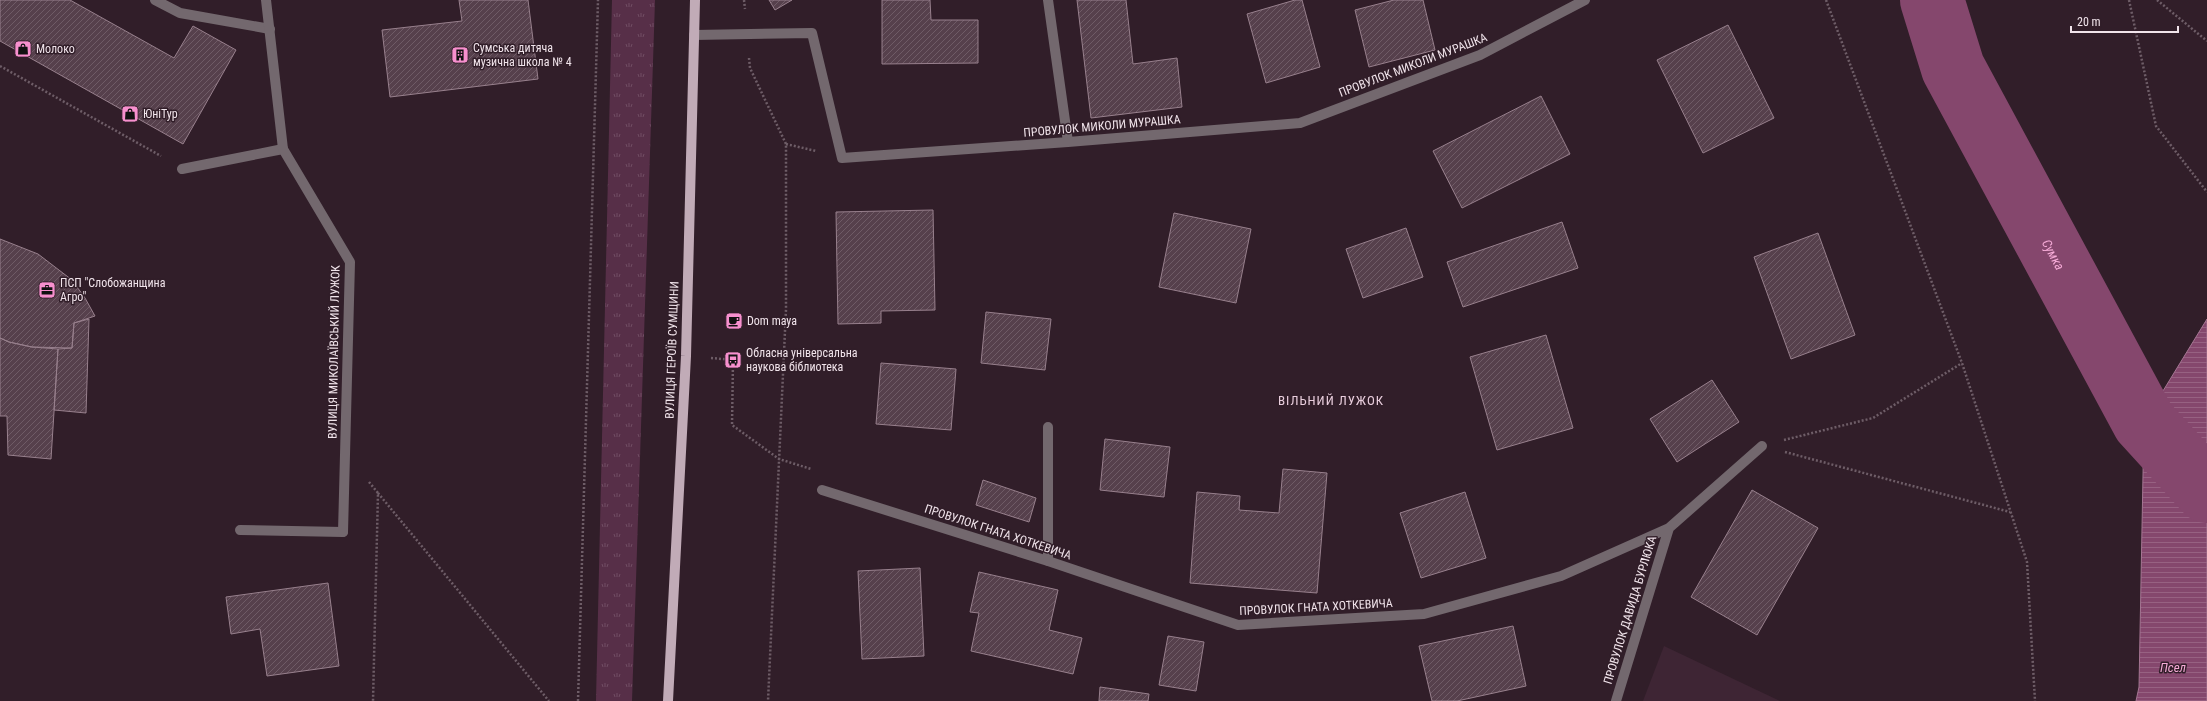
<svg xmlns="http://www.w3.org/2000/svg" width="2207" height="701" font-family="'Roboto Condensed',sans-serif">
	<style>
		.built { fill: #3e2534 }
		.grass { fill: url(#grass-tufts) }
		.water { fill: url(#water-rules); stroke: #a57693 }
		.lines { fill: none; stroke-linecap: round; stroke-linejoin: round }
		.river { stroke: #85476d; stroke-width: 64 }
		.building { fill: url(#building-hatch); stroke: #98808d }
		.path { stroke: #6e5d67; stroke-width: 2.5; stroke-dasharray: 2 2; stroke-linecap: butt }
		.service { stroke: #73686e; stroke-width: 10 }
		.minor { stroke: #73686e; stroke-width: 10 }
		.primary { stroke: #c1abb7; stroke-width: 10 }
		.labels { text-anchor: middle; stroke-width: 3; stroke-linejoin: round; paint-order: stroke }
		.poi-label { font-size: 12px; fill: #f1e4eb; stroke: #311e29; text-anchor: start }
		.street-label { font-size: 12px; fill: #f1e4eb; stroke: #311e29 }
		.water-label { font-size: 13px; font-style: italic; fill: #f6abd7; stroke: #311e29 }
		.neighbourhood-label { font-size: 13px; letter-spacing: 1px; fill: #e9cedd; stroke: #311e29 }
	</style>
	<defs>
		<pattern id="grass-tufts" width="24" height="20" patternUnits="userSpaceOnUse"><rect width="24" height="20" fill="#572f48"/><path d="M3 7l-1-3M5 7V3M7 7l1-3M15 17l-1-3M17 17v-4M19 17l1-3" fill="none" stroke="#704d63"/></pattern>
		<pattern id="water-rules" width="6" height="5" patternUnits="userSpaceOnUse"><rect width="6" height="5" fill="#85476d"/><path d="M0 2.5h6" fill="none" stroke="#976182"/></pattern>
		<pattern id="building-hatch" width="6" height="6" patternUnits="userSpaceOnUse"><rect width="6" height="6" fill="#56404c"/><path d="M-1 1l2-2M0 6l6-6M5 7l2-2" fill="none" stroke="#6f5b66"/></pattern>
	</defs>
	<rect width="100%" height="100%" fill="#311e29"/>
	<path class="built" d="M1664 646 1780 701H1643Z"/>
	<path class="grass" d="M612 0H655L632 701H596Z"/>
	<path class="water" d="M2207 319V701H2136L2139 687 2144 422Z"/>
	<g class="lines">
		<path class="river" id="s1" d="M1932 0 1953 68 2144 422 2207 491"/>
	</g>
	<path class="building" d="M0 0H70L174 58 193 26 236 50 183 144 0 41Z
		M459 0H528L538 79 390 97 382 30 462 21Z
		M769 0H792L775 10Z
		M882 0H930L931 20H978V63L882 64Z
		M1077 0H1126L1133 64 1177 58 1182 107 1091 118Z
		M1295 0H1302L1320 67 1266 83 1247 14Z
		M1394 0H1423L1435 50 1369 67 1355 10Z
		M1728 25 1774 118 1703 153 1657 60Z
		M1541 96 1570 154 1462 208 1433 151Z
		M933 210 935 310 881 311V323L838 324 836 212Z
		M1174 213 1251 229 1236 303 1159 287Z
		M1562 222 1578 268 1463 307 1447 262Z
		M1406 228 1423 277 1363 298 1346 249Z
		M1818 233 1855 335 1791 359 1754 257Z
		M0 239 38 254 72 280 85 298 95 316 74 323 72 348 32 347 9 342 0 338Z
		M986 312 1051 319 1045 370 981 363Z
		M89 319 86 413 54 410 58 349 72 348 74 323Z
		M1546 335 1573 428 1497 450 1470 357Z
		M0 338 9 342 32 347 58 349 51 459 8 455 7 416H0Z
		M881 363 956 369 951 430 876 424Z
		M1712 380 1739 422 1677 462 1650 419Z
		M1105 439 1170 447 1164 497 1100 490Z
		M1283 469 1327 473 1317 593 1190 583 1197 492 1240 496 1239 510 1279 513Z
		M983 480 1036 498 1029 522 976 505Z
		M1752 490 1818 528 1757 635 1691 597Z
		M1465 492 1486 558 1421 578 1400 513Z
		M920 568 924 656 862 659 858 571Z
		M979 572 1058 590 1049 630 1082 638 1073 674 971 651 979 613 970 612Z
		M328 583 339 666 267 676 260 629 231 634 226 597Z
		M1513 626 1526 686 1457 701H1432L1419 646Z
		M1168 636 1204 642 1196 691 1159 685Z
		M1100 687 1149 694 1148 701H1099Z"/>
	<g class="lines">
		<path class="path" d="M744 0 745 9
			M1826 0 1962 363 2027 562 2035 701
			M2129 0 2156 126 2207 192
			M2157 0 2207 41
			M749 58 750 68 786 144V309L768 701
			M0 66 161 156
			M786 144 816 151
			M711 358 733 360 732 425 779 459 811 469
			M1784 440 1873 418 1962 363
			M1785 452 2010 512
			M369 482 378 493 373 701
			M378 493 549 701
			M578 701 598 0"/>
		<path class="service" d="M155 0 180 13 270 29
			M182 169 283 149
			M240 530 343 532
			M1048 561V427"/>
		<path class="minor" d="M266 0 283 149 350 262 343 532
			M1048 0 1068 142
			M694 35 812 33 842 158 1068 142 1300 123 1480 55 1585 0
			M822 490 1048 561 1238 625 1424 614 1561 576 1669 528 1762 446
			M1616 701 1669 528"/>
		<path class="primary" d="M668 701 686 356 695 0"/>
	</g>
	<defs>
		<g id="shop-square" transform="scale(0.9)"><rect x="-9" y="-9" width="18" height="18" rx="4" fill="#f790ce" stroke="#311e29"/><path d="M-5-2.5h2.3a2.7 3.5 0 0 1 5.4 0H5L5.5 6h-11ZM-1.5-2.5h3a1.5 2.3 0 0 0-3 0Z" fill="#111"/></g>
		<g id="building-square" transform="scale(0.9)"><rect x="-9" y="-9" width="18" height="18" rx="4" fill="#f790ce" stroke="#311e29"/><path d="M-4-6H4V6H1V3H-1V6H-4ZM-2.5-4.3h1.7v1.8h-1.7ZM.8-4.3h1.7v1.8H.8ZM-2.5-1h1.7V.8h-1.7ZM.8-1h1.7V.8H.8Z" fill="#111"/></g>
		<g id="office-square" transform="scale(0.9)"><rect x="-9" y="-9" width="18" height="18" rx="4" fill="#f790ce" stroke="#311e29"/><path d="M-6-3h4V-5.5h4V-3h4V5H-6ZM-1-4.5V-3h2v-1.5ZM-6 0V1H6V0Z" fill="#111"/></g>
		<g id="cafe-square" transform="scale(0.9)"><rect x="-9" y="-9" width="18" height="18" rx="4" fill="#f790ce" stroke="#311e29"/><path d="M-5.5-4.5H6V0H3Q3 3.5 0 3.5H-2.5Q-5.5 3.5-5.5 0ZM3-3.2v2h1.7v-2ZM-6 4.5H4V6H-6Z" fill="#111"/></g>
		<g id="bus-square" transform="scale(0.9)"><rect x="-9" y="-9" width="18" height="18" rx="4" fill="#f790ce" stroke="#311e29"/><path d="M-5-6H5V4H4V6H2V4H-2V6H-4V4H-5ZM-3.5-4V0h7V-4ZM-3.5 1.2v1.5H-2V1.2ZM2 1.2v1.5H3.5V1.2Z" fill="#111"/></g>
	</defs>
	<g fill-rule="evenodd">
		<use href="#shop-square" x="23" y="49"/>
		<use href="#building-square" x="460" y="55"/>
		<use href="#shop-square" x="130" y="114"/>
		<use href="#office-square" x="47" y="290"/>
		<use href="#cafe-square" x="734" y="321"/>
		<use href="#bus-square" x="733" y="360"/>
	</g>
	<g class="labels">
		<g class="poi-label">
			<text x="473" y="52">Сумська дитяча<tspan x="473" dy="14">музична школа № 4</tspan></text>
			<text x="36" y="53">Молоко</text>
			<text x="143" y="118">ЮніТур</text>
			<text x="60" y="287">ПСП "Слобожанщина<tspan x="60" dy="14">Агро"</tspan></text>
			<text x="747" y="325">Dom maya</text>
			<text x="746" y="357">Обласна універсальна<tspan x="746" dy="14">наукова біблиотека</tspan></text>
		</g>
		<g class="street-label">
			<text transform="translate(1413 65) rotate(-21)" y="4">ПРОВУЛОК МИКОЛИ МУРАШКА</text>
			<text transform="translate(1102 126) rotate(-5)" y="4">ПРОВУЛОК МИКОЛИ МУРАШКА</text>
			<text transform="translate(672 350) rotate(-88)" y="4">ВУЛИЦЯ ГЕРОЇВ СУМЩИНИ</text>
			<text transform="translate(334 352) rotate(-89)" y="4">ВУЛИЦЯ МИКОЛАЇВСЬКИЙ ЛУЖОК</text>
			<text transform="translate(998 532) rotate(18)" y="4">ПРОВУЛОК ГНАТА ХОТКЕВИЧА</text>
			<text transform="translate(1316 607) rotate(-3)" y="4">ПРОВУЛОК ГНАТА ХОТКЕВИЧА</text>
			<text transform="translate(1630 610) rotate(-73)" y="4">ПРОВУЛОК ДАВИДА БУРЛЮКА</text>
		</g>
		<g class="water-label">
			<text dy="5" stroke="none"><textPath href="#s1" startOffset="283">Сумка</textPath></text>
			<text x="2173" y="672">Псел</text>
		</g>
		<g class="neighbourhood-label">
			<text x="1331" y="405">ВІЛЬНИЙ ЛУЖОК</text>
		</g>
	</g>
	<path d="M2071 26v6h107v-6" fill="none" stroke="#f1e4eb" stroke-width="2"/>
	<text x="2077" y="26" font-size="12" fill="#f1e4eb" stroke="#311e29" stroke-width="3" paint-order="stroke">20 m</text>
</svg>
